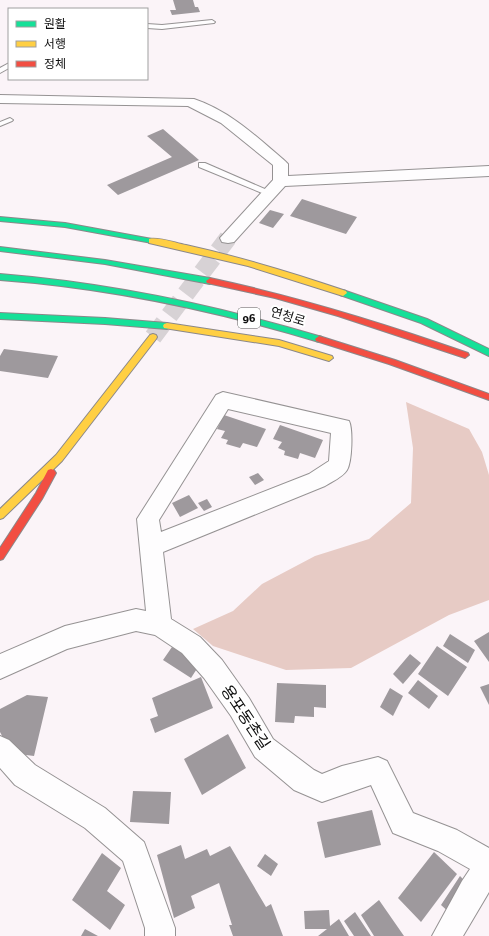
<svg xmlns="http://www.w3.org/2000/svg" width="489" height="936" font-family="'Zilla Slab','Noto Sans KR',serif">
	<style>
		.forest { fill: #e7cbc5 }
		.building { fill: #9e999d }
		.lines { fill: none; stroke-linecap: round; stroke-linejoin: round }
		.secondary-tunnel { stroke: #d7d2d5; stroke-width: 18; stroke-dasharray: 18 9; stroke-linecap: butt }
		.lane-casing { stroke: #959293; stroke-width: 2 }
		.street-casing { stroke: #959293; stroke-width: 2 }
		.fast-casing { stroke: #8b888a; stroke-width: 2 }
		.slow-casing { stroke: #8b888a; stroke-width: 2 }
		.jam-casing { stroke: #8b888a; stroke-width: 2 }
		.lane { fill: #fefdfe; fill-rule: evenodd }
		.street { fill: #fefdfe; fill-rule: evenodd }
		.fast { fill: #16e098; fill-rule: evenodd }
		.slow { fill: #ffcf43; fill-rule: evenodd }
		.jam { fill: #f24e42; fill-rule: evenodd }
		.labels { text-anchor: middle; stroke-width: 4; stroke-linejoin: round; paint-order: stroke }
		.shield { fill: #fff; stroke: #565656; stroke-width: 1 }
		.shield-label { font-size: 12px; font-weight: bold; fill: #0e0e0e }
		.street-label { font-size: 13px; fill: #0e0e0e; stroke: #fff }
		.near-street-label { font-size: 16px; fill: #0e0e0e; stroke: #fff }
	</style>
	<rect width="100%" height="100%" fill="#fbf4f8"/>
	<path class="forest" d="M406 402 469 429 482 452 489 475V600L449 615 351 668 286 670 213 646 193 629 233 611 262 584 315 556 369 539 411 503 413 448Z"/>
	<path class="building" d="M173 0H193L195 7H198L200 12 172 15 170 10H176Z
		M163 129 199 160 118 195 107 185 172 157 147 136Z
		M302 199 357 217 346 234 290 216Z
		M270 210 284 214 273 228 259 223Z
		M4 349 58 356 48 378 0 371V356Z
		M224 415 266 429 257 447 243 443 240 448 226 444 228 440 221 438 225 431 217 429Z
		M280 425 323 440 315 458 300 453 298 459 284 455 285 451 278 448 282 442 273 439Z
		M258 473 264 480 255 485 249 477Z
		M189 495 198 508 180 517 172 503Z
		M207 499 212 507 204 511 198 503Z
		M489 632V662L474 641Z
		M450 634 475 650 468 663 443 646Z
		M437 646 467 667 448 696 418 674Z
		M172 647 200 664 191 678 163 660Z
		M410 654 421 663 403 684 393 674Z
		M201 677 213 708 155 733 150 719 158 716 152 698Z
		M418 680 438 696 429 709 408 693Z
		M277 683 326 685V708L314 707V717L295 716 294 723 275 722Z
		M489 684V705L480 687Z
		M390 688 403 696 393 716 380 707Z
		M27 695 48 697 34 756 11 753 0 732V709Z
		M228 734 246 768 202 795 184 759Z
		M133 791 171 792 169 824 130 822Z
		M372 810 381 845 325 858 317 822Z
		M181 845 185 859 207 849 210 856 230 846 266 907 271 904 283 936H233L229 925H232L219 883 191 896 195 908 174 918 157 855Z
		M434 852 457 874 421 922 398 898Z
		M102 853 121 868 107 891 125 905 110 930 72 900Z
		M265 854 278 864 271 876 257 866Z
		M460 876 470 886 451 914 441 905Z
		M379 900 404 936H374L361 915Z
		M329 910 330 926 339 919 349 936H318L327 929H305L304 911Z
		M355 912 371 936H354L344 921Z
		M85 929 98 936H81Z"/>
	<g class="lines">
		<path class="secondary-tunnel" d="M153 337 228 238"/>
		<g class="lane-casing">
			<path id="lane" d="M212 20 215 22 214 23 162 29 147 28V24L162 25Z
				M9 63V68L0 73V68Z
				M10 118 13 120 12 121 0 126V122Z
				M199 163H205L274 193 270 195H267L199 167Z"/>
		</g>
		<g class="street-casing">
			<path id="street" d="M0 95 194 99C230 111 257 137 285 161L288 164V176L489 166V176L285 186 234 242 228 243 222 242 220 238 273 180V165L221 123 188 106 0 103Z
				M223 392 349 421C353 429 352 462 347 470 343 477 331 482 325 486L163 552 171 619 200 637 222 660 249 698 273 739 314 770 322 774 342 766 378 757 387 761 413 813 457 830 489 848V892L463 936H432L462 881 470 869 438 851 393 833 371 785 322 802 294 790 255 757 231 716 204 678 182 653 155 635 136 631 67 649 0 679V654L65 626 136 609 146 611 137 519 216 395ZM228 409 331 433 329 461 309 474 161 532 159 520Z
				M0 736 9 740 35 765 105 808 144 842 175 928V936H145V928L123 861 85 828 15 785 0 768Z"/>
		</g>
		<g class="fast-casing">
			<path id="fast" d="M0 217 65 223 152 239 156 241 152 243 65 227 0 221Z
				M0 247 105 260 210 278 214 281 210 284 105 264 0 251Z
				M0 274C110 283 216 305 322 337L323 339 319 342C213 310 110 288 0 280Z
				M343 290 427 319 489 349V356L421 323 340 295V291Z
				M0 313 105 318 167 323 171 326 167 329 105 324 0 319Z"/>
		</g>
		<g class="slow-casing">
			<path id="slow" d="M149 239C160 237 175 243 186 245 240 257 293 273 346 291L347 293 343 296 248 266 149 243Z
				M167 323 279 340 332 356 333 358 329 361 279 346 164 328 163 326 164 324Z
				M153 334 156 335 157 337 156 339 62 461 3 518 0 519V509L56 455 150 335Z"/>
		</g>
		<g class="jam-casing">
			<path id="jam" d="M210 278C298 297 383 323 468 353L469 355 465 358 338 316 275 298 207 283 206 281Z
				M319 336 395 360 489 394V400L389 364 316 341 315 339Z
				M51 469 54 470 56 473 42 499 3 559 0 560V548L36 493 48 470Z"/>
		</g>
		<use href="#lane" class="lane"/>
		<use href="#street" class="street"/>
		<use href="#fast" class="fast"/>
		<use href="#slow" class="slow"/>
		<use href="#jam" class="jam"/>
	</g>
	<g class="labels">
		<rect class="shield" x="238" y="308" width="22" height="20" rx="3"/>
		<g class="shield-label">
			<text x="249" y="322">96</text>
		</g>
		<g class="street-label">
			<text transform="translate(288 316) rotate(17)" y="5">연청로</text>
		</g>
		<g class="near-street-label">
			<text transform="translate(246 717) rotate(56)" y="6">용포동촌길</text>
		</g>
	</g>
	<rect x="8" y="8" width="140" height="72" fill="#ffffff" stroke="#9f9f9f"/>
	<rect x="16" y="21" width="20" height="6" fill="#16e098" stroke="#9f9f9f"/>
	<text x="44" y="28" font-size="12" fill="#0e0e0e">원활</text>
	<rect x="16" y="41" width="20" height="6" fill="#ffcf43" stroke="#9f9f9f"/>
	<text x="44" y="48" font-size="12" fill="#0e0e0e">서행</text>
	<rect x="16" y="61" width="20" height="6" fill="#f24e42" stroke="#9f9f9f"/>
	<text x="44" y="68" font-size="12" fill="#0e0e0e">정체</text>
</svg>
